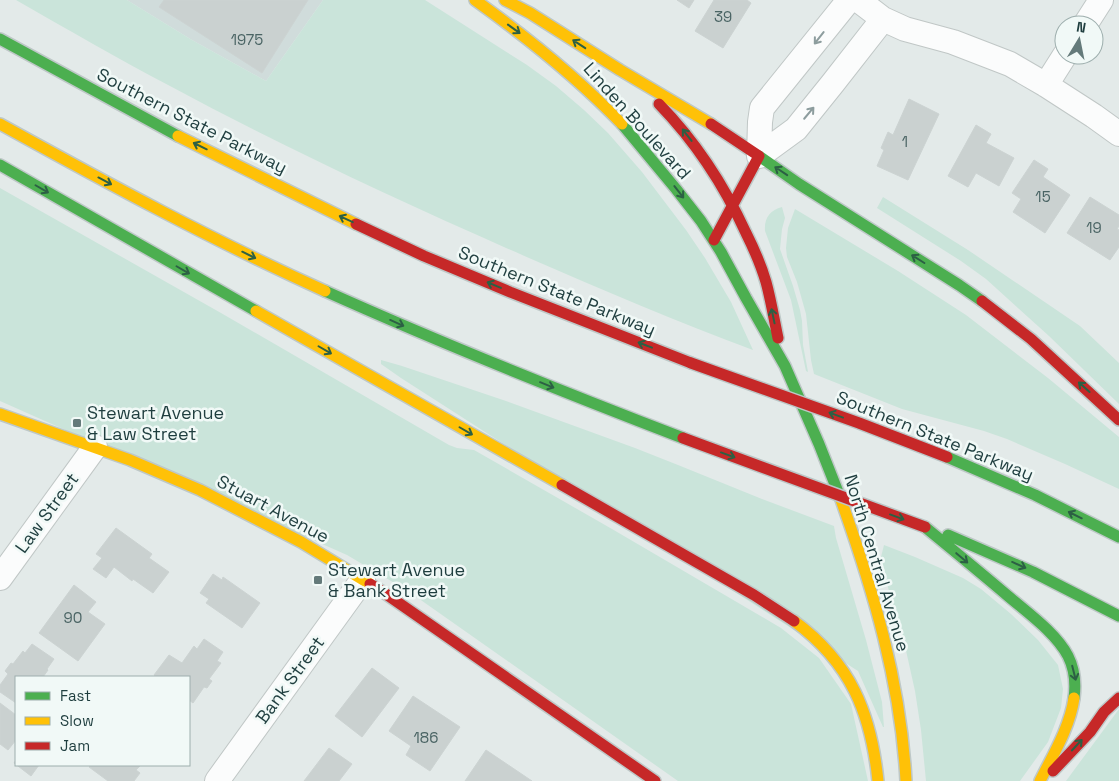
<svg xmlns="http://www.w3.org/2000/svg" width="1119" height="781" font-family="'Space Grotesk',sans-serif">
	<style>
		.built { fill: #d0dcdb }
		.green { fill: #cae4da }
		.building { fill: #cad1d0; stroke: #ccd3d2 }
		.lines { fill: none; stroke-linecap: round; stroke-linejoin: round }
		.street-casing { stroke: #c0c7c6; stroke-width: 26 }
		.fast-casing { stroke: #bec8c7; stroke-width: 14 }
		.slow-casing { stroke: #bec8c7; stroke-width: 14 }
		.jam-casing { stroke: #bec8c7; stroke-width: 14 }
		.street { stroke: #fbfcfc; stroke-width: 24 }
		.fast { stroke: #4caf50; stroke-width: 11 }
		.slow { stroke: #ffc107; stroke-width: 11 }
		.jam { stroke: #c62828; stroke-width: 11 }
		.jam-bridge-casing { stroke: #bbc6c6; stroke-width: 14; stroke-linecap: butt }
		.jam-bridge { stroke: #c62828; stroke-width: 11 }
		.oneway { stroke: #2c6044 }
		.oneway2 { stroke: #8d9d9e }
		.poi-dot { fill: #647a7a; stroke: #f1f9f7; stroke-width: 2 }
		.labels { text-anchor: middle; stroke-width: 5; stroke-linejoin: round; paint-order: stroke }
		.number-label { font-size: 15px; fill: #4a6464 }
		.street-label { font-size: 18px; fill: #1f3e3f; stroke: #f1f9f7 }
		.poi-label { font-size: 18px; fill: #1f3e3f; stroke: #f1f9f7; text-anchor: start }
	</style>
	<rect width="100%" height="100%" fill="#e3eae9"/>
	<path class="built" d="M127 0H323L266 81 192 40Z"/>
	<path class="green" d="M16 0H127L192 40 266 81 323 0H425L527 65 556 86 584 110 608 133 642 172 686 230 705 258 731 302 753 350C677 322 603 290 529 258 408 205 287 149 170 86 118 59 67 29 16 0Z
		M0 188 221 313 449 445 457 448 474 450 612 529 781 628 819 658 851 704 868 781H678L408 591 347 555 0 401Z
		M883 197 968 250 1080 326 1119 363V404L1049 336 986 279 961 261 877 208Z
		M782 207 785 218 782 229 780 249 793 286 800 310 802 321 803 345 808 372 806 371 791 300 765 231C764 218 770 210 782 207Z
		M795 209 898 271 966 315 1048 378 1119 437V489L1065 464 1007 439 984 431 902 409 814 374 811 360 806 314 797 282 787 257 786 248 788 228Z
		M381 360 402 366 506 401 635 448 678 465 762 499 834 526 836 538 866 640 882 702 884 727H883L858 671 401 378 381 364Z
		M884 545 915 557 963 578 981 589 1011 614 1038 640 1058 665 1063 689 1061 708 1048 742 1020 781H926L921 730 915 691 903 637 880 561Z
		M1119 709V781H1066Z"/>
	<path class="building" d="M164 0H308L262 73 159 7Z
		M677 0H694L689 8Z
		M714 0H747L751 3 723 48 695 31Z
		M909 99 939 114 908 180 877 166 884 150 881 148 888 132 893 135Z
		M976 125 991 134 986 143 1014 158 999 186 976 173 968 187 948 176Z
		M1034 160 1048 169 1043 177 1070 195 1045 233 1013 212 1021 199 1012 193Z
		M1090 197 1119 215V226L1117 229 1119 230V247L1110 260 1067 233Z
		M116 528 152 554 149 558 169 572 153 593 133 579 132 581 114 567 106 578 93 569 102 558 96 554Z
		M213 574 222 580 223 577 260 603 242 628 206 603 209 599 200 593Z
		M74 585 96 602 88 612 105 624 78 661 39 633Z
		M204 639 223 652 217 661 221 663 209 679 212 681 207 688 204 687 193 703 189 700V677H157L154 675 169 655 182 663 194 646 197 649Z
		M32 644 54 659 47 669 48 670 43 677H16V703L0 692V685L8 674 5 671 11 663 13 664 23 651 25 653Z
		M372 668 399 688 362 737 335 716Z
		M413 696 460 727 430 771 406 755 411 746 389 731Z
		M0 703 16 715V740L8 750 0 744Z
		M329 748 352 764 339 781H304Z
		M486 750 532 781H465Z
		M16 760V765H39L31 776 14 763Z
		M91 765H138L140 766 136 770 140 773 134 781H108L89 767Z"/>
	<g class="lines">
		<g class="street-casing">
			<path id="street" d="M858 0 883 19 905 29 953 42 1010 64 1046 85 1094 116 1119 134
				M1085 25 1101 0
				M1046 85 1065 55
				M759 156 760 122 762 108 849 0
				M759 156 796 129 833 83 883 19
				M0 578 95 447
				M217 781 363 579"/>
		</g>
		<g class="fast-casing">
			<path id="fast" d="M0 39 178 136
				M622 124 676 189 701 221 721 252 746 298 785 366 819 444 840 497
				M759 156 799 184 959 285 982 301
				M0 165 256 311
				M325 291C443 344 563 392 683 438
				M947 457 1035 495 1119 537
				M925 527C953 550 981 573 1008 596 1028 613 1056 633 1068 656 1075 670 1076 683 1074 698
				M948 535 1033 572 1119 616"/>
		</g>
		<g class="slow-casing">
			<path id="slow" d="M475 0C528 38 577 77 622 124
				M505 0 530 13 620 70 711 124
				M0 124C107 183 214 241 325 291
				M178 136 356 224
				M256 311 562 485
				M0 414 130 460 200 490 301 542 370 584
				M840 497C873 589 901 683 906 781
				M794 621C851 663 871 713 878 781
				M1040 781C1053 755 1070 727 1074 698"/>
		</g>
		<g class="jam-casing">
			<path id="jam" d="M659 104C696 142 724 185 746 233 754 249 761 265 766 282 771 300 774 319 778 338
				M711 124 759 156 714 240
				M356 224 424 256 510 292 691 363
				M982 301 1031 339 1119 420
				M562 485 754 595 794 621
				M370 584 383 592 655 781
				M1053 771 1090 732 1104 712 1119 698"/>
		</g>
		<use href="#street" class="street"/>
		<use href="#fast" class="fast"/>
		<use href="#slow" class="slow"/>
		<use href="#jam" class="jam"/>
		<g class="jam-bridge-casing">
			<path id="jam-bridge" d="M691 363 859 423 947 457
				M683 438 925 527"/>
		</g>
		<use href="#jam-bridge" class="jam-bridge"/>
	</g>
	<defs><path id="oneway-shaft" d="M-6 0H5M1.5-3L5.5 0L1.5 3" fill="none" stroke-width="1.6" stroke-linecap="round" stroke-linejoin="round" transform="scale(1.25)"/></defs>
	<g class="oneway">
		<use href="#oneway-shaft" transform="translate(514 29) rotate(36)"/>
		<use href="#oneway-shaft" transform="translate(579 44) rotate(-147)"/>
		<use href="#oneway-shaft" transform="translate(687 135) rotate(-128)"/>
		<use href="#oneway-shaft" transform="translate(200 146) rotate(-154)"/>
		<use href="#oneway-shaft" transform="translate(781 171) rotate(-146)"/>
		<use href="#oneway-shaft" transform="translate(105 181) rotate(28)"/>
		<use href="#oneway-shaft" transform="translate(42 189) rotate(30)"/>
		<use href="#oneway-shaft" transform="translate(679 192) rotate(52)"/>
		<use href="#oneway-shaft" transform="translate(346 219) rotate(-155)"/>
		<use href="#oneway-shaft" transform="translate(249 255) rotate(26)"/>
		<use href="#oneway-shaft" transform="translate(918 259) rotate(-148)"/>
		<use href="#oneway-shaft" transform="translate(183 270) rotate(30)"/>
		<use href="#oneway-shaft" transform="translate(494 285) rotate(-157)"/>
		<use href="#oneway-shaft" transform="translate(773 316) rotate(-102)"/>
		<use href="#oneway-shaft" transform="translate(397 323) rotate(24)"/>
		<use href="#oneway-shaft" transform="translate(645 345) rotate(-159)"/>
		<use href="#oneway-shaft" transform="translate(325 350) rotate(30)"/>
		<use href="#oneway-shaft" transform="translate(547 385) rotate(22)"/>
		<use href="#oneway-shaft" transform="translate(1084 387) rotate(-138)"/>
		<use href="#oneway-shaft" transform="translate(836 415) rotate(-160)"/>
		<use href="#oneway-shaft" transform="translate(466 431) rotate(30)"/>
		<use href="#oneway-shaft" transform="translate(728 455) rotate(20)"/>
		<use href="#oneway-shaft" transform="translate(1075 515) rotate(-154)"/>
		<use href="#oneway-shaft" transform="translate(897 517) rotate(20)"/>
		<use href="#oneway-shaft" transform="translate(962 558) rotate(40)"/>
		<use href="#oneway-shaft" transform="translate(1019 565) rotate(24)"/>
		<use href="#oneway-shaft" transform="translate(1074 673) rotate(76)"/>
		<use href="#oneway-shaft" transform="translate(1077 745) rotate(-47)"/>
	</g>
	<g class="oneway2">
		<use href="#oneway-shaft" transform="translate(819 38) rotate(128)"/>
		<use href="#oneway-shaft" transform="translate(809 113) rotate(-50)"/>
	</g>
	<g class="poi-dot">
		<rect x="72" y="418" width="10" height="10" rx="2.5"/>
		<rect x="313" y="575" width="10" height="10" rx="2.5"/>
	</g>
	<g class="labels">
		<g class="number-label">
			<text x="723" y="22">39</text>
			<text x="247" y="45">1975</text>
			<text x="905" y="147">1</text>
			<text x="1043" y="202">15</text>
			<text x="1094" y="233">19</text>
			<text x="73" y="623">90</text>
			<text x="426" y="743">186</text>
		</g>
		<g class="street-label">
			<text transform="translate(192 121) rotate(27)" y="6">Southern State Parkway</text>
			<text transform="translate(637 121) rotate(48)" y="6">Linden Boulevard</text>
			<text transform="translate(557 291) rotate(22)" y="6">Southern State Parkway</text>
			<text transform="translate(935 436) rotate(22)" y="6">Southern State Parkway</text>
			<text transform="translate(273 509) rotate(28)" y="6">Stuart Avenue</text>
			<text transform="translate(47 513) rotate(-54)" y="6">Law Street</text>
			<text transform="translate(877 563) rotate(73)" y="6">North Central Avenue</text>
			<text transform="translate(290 680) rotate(-54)" y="6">Bank Street</text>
		</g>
		<g class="poi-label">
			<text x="87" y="419">Stewart Avenue<tspan x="87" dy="21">&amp; Law Street</tspan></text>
			<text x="328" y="576">Stewart Avenue<tspan x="328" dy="21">&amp; Bank Street</tspan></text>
		</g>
	</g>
	<rect x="15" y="676" width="175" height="90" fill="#f1f9f7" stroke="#9daead"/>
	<rect x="25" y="692" width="25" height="8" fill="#4caf50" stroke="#9daead"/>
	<text x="60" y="701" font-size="15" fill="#1f3e3f">Fast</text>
	<rect x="25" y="717" width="25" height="8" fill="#ffc107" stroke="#9daead"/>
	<text x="60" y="726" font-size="15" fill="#1f3e3f">Slow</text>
	<rect x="25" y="742" width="25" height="8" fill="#c62828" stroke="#9daead"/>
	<text x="60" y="751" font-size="15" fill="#1f3e3f">Jam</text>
	<g transform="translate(1079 40) rotate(10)"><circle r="24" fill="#f1f9f7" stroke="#9daead"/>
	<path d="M0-4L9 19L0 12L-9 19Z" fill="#647a7a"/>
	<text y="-8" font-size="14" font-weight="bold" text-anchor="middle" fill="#1f3e3f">N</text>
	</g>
</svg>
